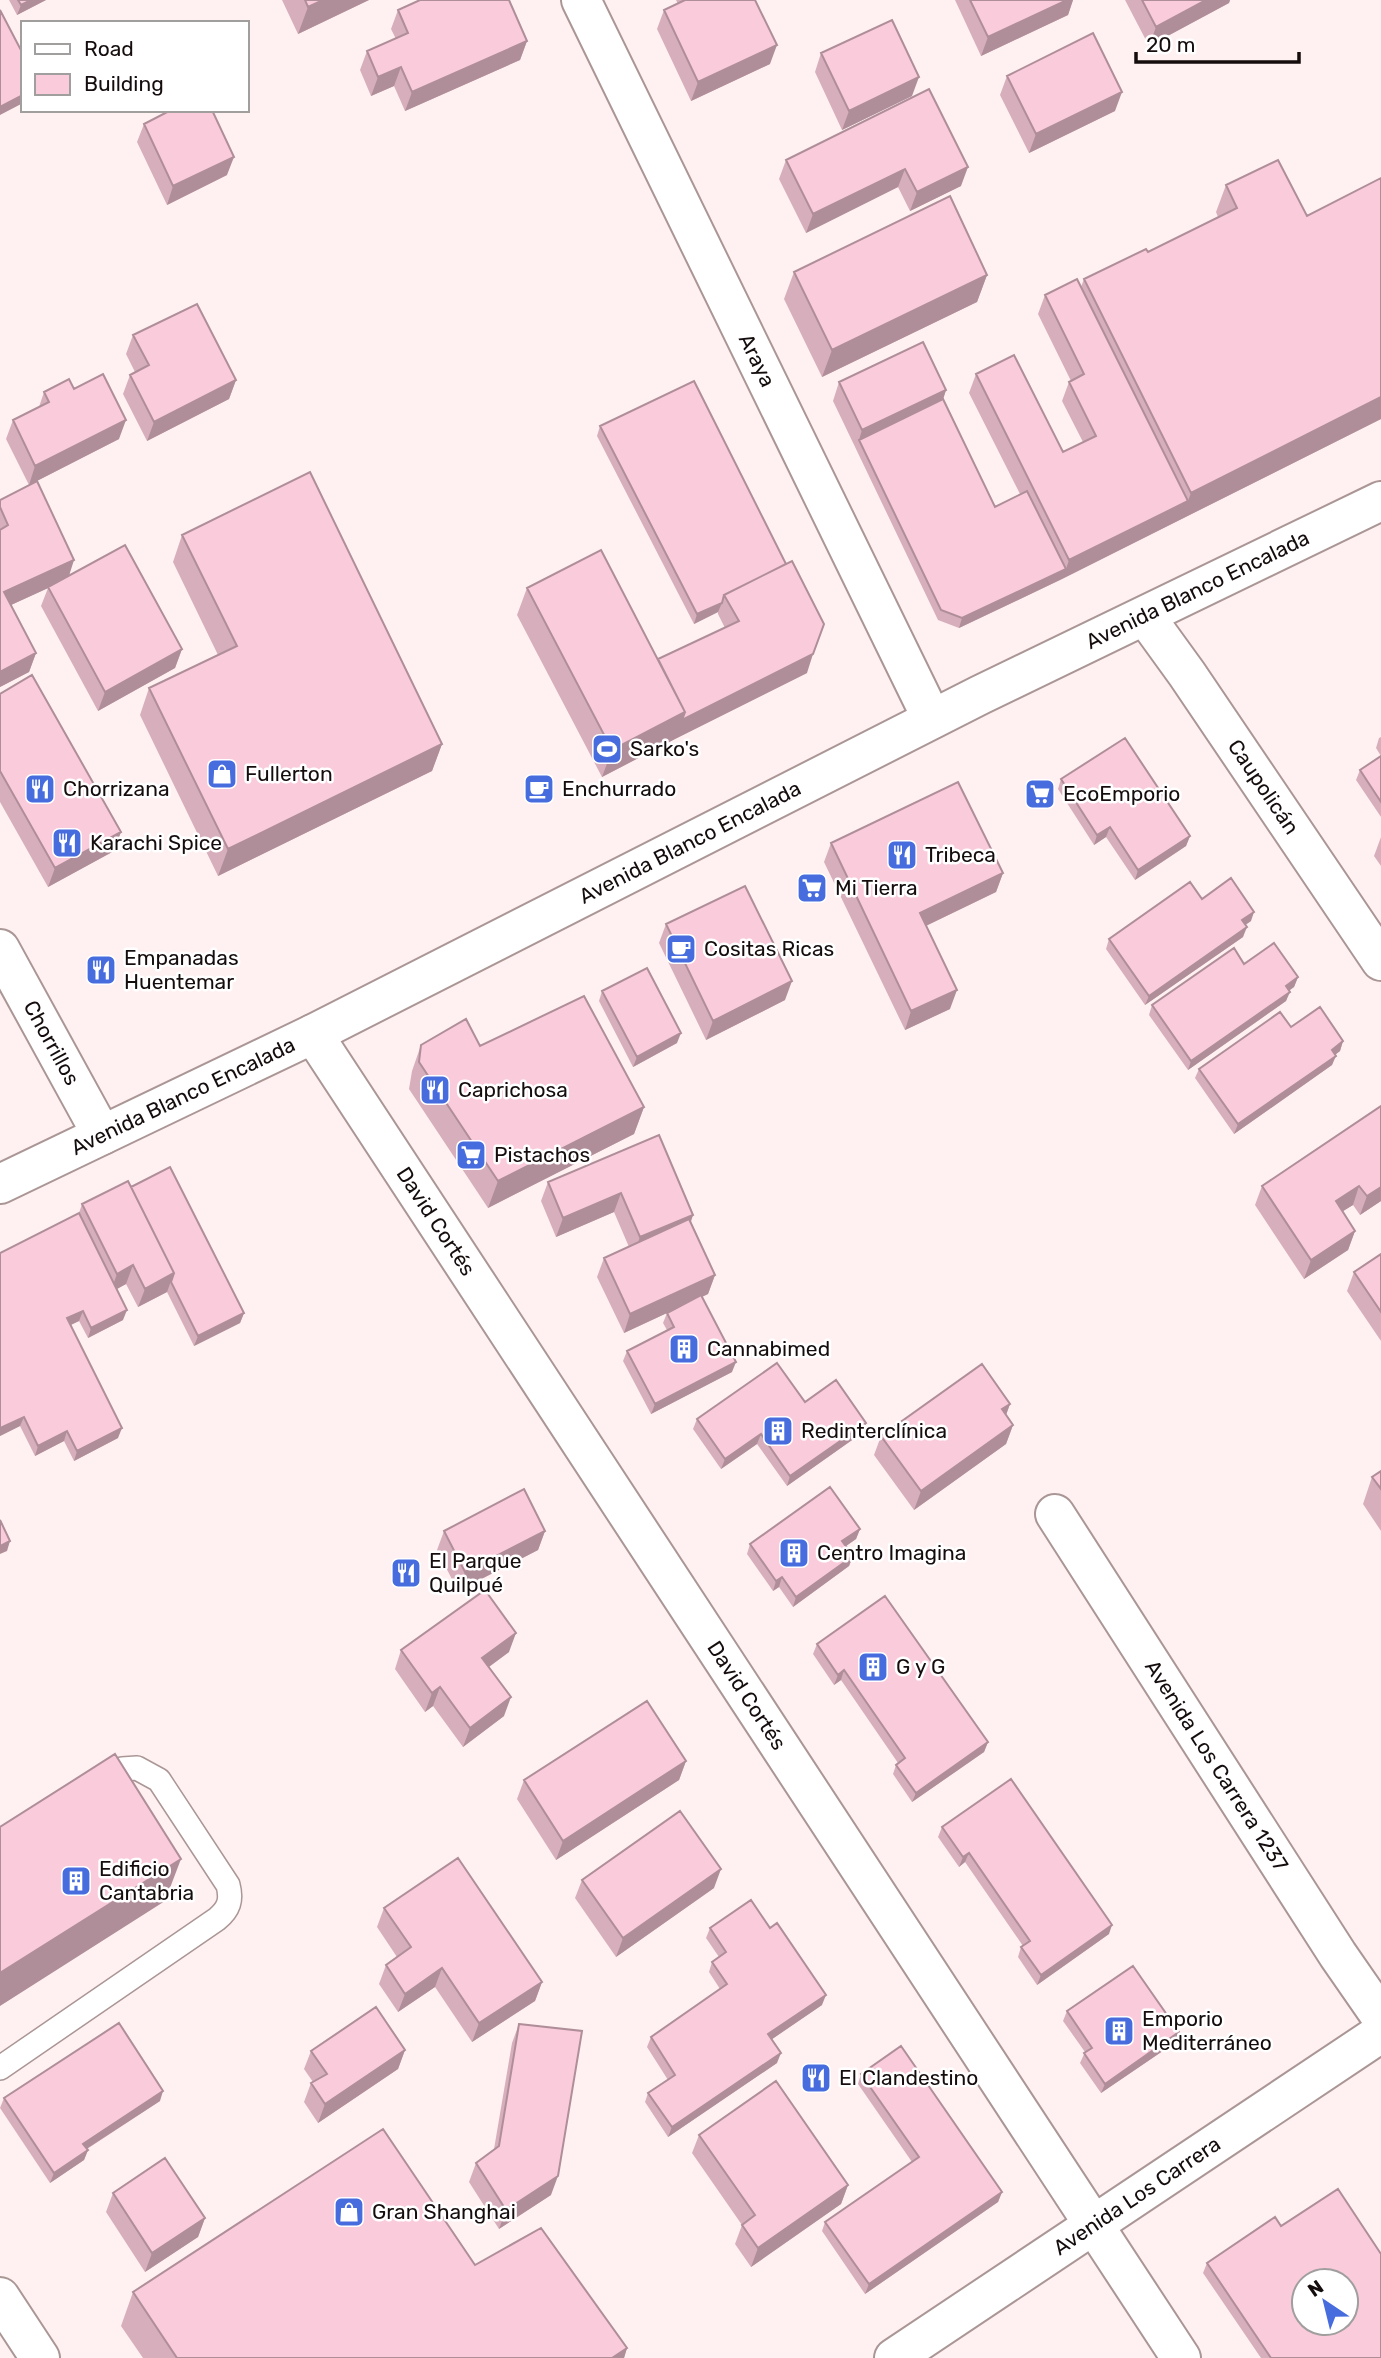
<svg xmlns="http://www.w3.org/2000/svg" width="1381" height="2358" font-family="Rubik,sans-serif">
	<style>
		.lines { fill: none; stroke-linecap: round; stroke-linejoin: round }
		.lane-casing { stroke: #ab9696; stroke-width: 26 }
		.street-casing { stroke: #ab9696; stroke-width: 42 }
		.secondary-casing { stroke: #ab9696; stroke-width: 42 }
		.primary-casing { stroke: #ab9696; stroke-width: 42 }
		.lane { stroke: #fff; stroke-width: 23 }
		.street { stroke: #fff; stroke-width: 38 }
		.secondary { stroke: #fff; stroke-width: 38 }
		.primary { stroke: #fff; stroke-width: 38 }
		.wall { fill: #d7afbc }
		.shaded-wall { fill: #af8e99 }
		.building { fill: #facbdb; stroke: #af8e99; stroke-width: 2; fill-rule: evenodd }
		.labels { text-anchor: middle; stroke-width: 5; stroke-linejoin: round; paint-order: stroke }
		.street-label { font-size: 21px; fill: #150d0d; stroke: #fff }
		.poi-label { font-size: 21px; fill: #150d0d; stroke: #fff; text-anchor: start }
	</style>
	<rect width="100%" height="100%" fill="#fff1f1"/>
	<g class="lines">
		<g class="lane-casing">
			<path id="lane" d="M0 2068 217 1919C229 1909 232 1900 228 1885L159 1780 137 1768 122 1769 97 1782"/>
		</g>
		<g class="street-casing">
			<g id="street">
				<path id="s1" d="M581 0 932 719"/>
				<path id="s2" d="M1055 1514 1338 1955 1381 2017"/>
				<path d="M0 2297 40 2358"/>
			</g>
		</g>
		<g class="secondary-casing">
			<g id="secondary">
				<path id="s3" d="M1145 616 1187 674 1381 961"/>
				<path id="s4" d="M0 949 102 1135"/>
				<path id="s5" d="M313 1034 1181 2358"/>
				<path id="s6" d="M0 1184 313 1034 980 695 1381 501"/>
			</g>
		</g>
		<g class="primary-casing">
			<g id="primary">
				<path id="s7" d="M894 2358 1381 2033"/>
			</g>
		</g>
		<use href="#lane" class="lane"/>
		<use href="#street" class="street"/>
		<use href="#secondary" class="secondary"/>
		<use href="#primary" class="primary"/>
	</g>
	<path class="wall" d="M9 0H46L17 15Z
		M282 0H369L298 34Z
		M676 0H755L770 64 691 101 657 29 664 10 678 4Z
		M955 0H1073L1068 15 981 56Z
		M1125 0H1230L1229 3 1149 46Z
		M398 10 527 41 520 60 405 111 394 86 371 96 360 70 367 51 396 39 391 29Z
		M821 53 912 96 842 130 815 72Z
		M1007 76 1115 111 1029 153 1000 95Z
		M929 89 961 186 910 211 898 187 806 233 779 179 786 160Z
		M144 124 227 175 167 205 137 142Z
		M1226 185 1381 419 1062 579 959 628 938 620 833 401 839 382 946 390 943 399 995 507 1020 494 969 393 976 374 1063 452 1083 442 1062 401 1069 382 1071 381 1038 314 1045 295 1081 287 1084 279 1148 252 1218 217 1216 212Z
		M794 272 987 275 977 302 822 377 784 299Z
		M133 335 236 380 229 399 147 441 123 394 130 375 135 372 126 354Z
		M74 389 119 439 29 485 6 439 13 420 39 407 44 392Z
		M600 426 807 673 675 739 602 777 517 615 527 588 658 659 725 628 718 614V612L694 624 597 436Z
		M0 500 69 576 182 649 175 668 98 711 41 606 48 588 11 605 36 653 29 672 0 687Z
		M182 535 442 744 432 771 218 876 140 715 149 688 218 655 173 562Z
		M0 694 114 851 48 887 0 802Z
		M1381 737V756L1376 748 1379 738Z
		M1381 756V817L1356 780 1360 770Z
		M1061 779 1190 836 1186 846 1135 880 1106 837 1094 845 1058 789Z
		M1381 837V866L1374 856Z
		M831 843 1003 873 996 892 926 926 950 1009 905 1030 824 862Z
		M1251 921 1245 925 1243 937 1145 1005 1106 949 1109 939Z
		M666 924 785 1000 706 1040 659 943Z
		M1244 964 1298 977 1294 987 1289 991 1286 1001 1188 1070 1149 1015 1152 1005Z
		M602 991 677 1043 633 1067 599 1001Z
		M1291 1027 1343 1041 1340 1051 1335 1055 1332 1065 1234 1134 1195 1078 1199 1069Z
		M421 1045 480 1046 644 1107 634 1134 488 1208 409 1089 412 1071Z
		M1381 1106V1201L1360 1215 1353 1205 1342 1211 1355 1231 1348 1250 1304 1279 1255 1205 1262 1186Z
		M659 1135 693 1215 691 1222 715 1275 708 1294 702 1297 732 1372 651 1414 623 1361 627 1351 667 1330 663 1323 667 1313 669 1312 624 1333 597 1277 604 1258 629 1247 614 1212 556 1237 541 1201 548 1182Z
		M131 1187 244 1313 240 1323 194 1346 167 1292 138 1307 126 1284 116 1289 123 1320 88 1338 79 1321 71 1325 118 1438 74 1461 64 1441 35 1456 20 1426 0 1436V1253L79 1213 82 1204Z
		M1381 1254V1341L1347 1291 1354 1272Z
		M805 1402 866 1423 862 1433 787 1486 757 1444 721 1469 693 1429 697 1419Z
		M1010 1404 1006 1415 1013 1425 1006 1444 914 1510 874 1455 881 1436Z
		M1381 1471V1531L1363 1504 1372 1477Z
		M860 1529 856 1539 846 1546 853 1556 849 1566 793 1607 779 1587 773 1591 747 1554 750 1544Z
		M444 1531H545L538 1550 458 1591 437 1550Z
		M817 1644 988 1742 984 1752 912 1802 893 1774 896 1765 898 1763 841 1680 834 1685 813 1654Z
		M401 1650 509 1652 489 1667 504 1716 463 1747 433 1706 425 1712 395 1669Z
		M686 1761 679 1780 556 1860 517 1799 524 1780Z
		M942 1827 1109 1934 1037 1985 1018 1957 1021 1947 1023 1946 965 1862 959 1867 938 1837Z
		M582 1880 714 1888 616 1957 575 1898Z
		M384 1908 542 1982 535 2001 472 2042 435 1987 398 2012 379 1984 386 1965 397 1957 377 1927Z
		M710 1928 822 2005 772 2039 777 2063 668 2137 645 2102 648 2093 668 2080 647 2047 651 2037 720 1989 709 1972 712 1962 719 1957 706 1938Z
		M1067 2011 1179 2032 1176 2042 1101 2093 1080 2063 1085 2052 1063 2021Z
		M519 2024 551 2195 499 2229 469 2182 476 2163 494 2149 512 2043Z
		M405 2050 398 2069 318 2123 304 2102 311 2083 313 2082 304 2069 311 2051Z
		M861 2074 1002 2192 998 2202 865 2294 822 2231 825 2222 912 2162 858 2084Z
		M4 2098 160 2101 87 2149 88 2150 84 2160 50 2183 0 2108Z
		M699 2135 848 2185 841 2204 751 2267 735 2244 742 2225 692 2153Z
		M113 2193 205 2218 198 2237 145 2272 106 2212Z
		M1281 2226 1381 2358H1261L1203 2273 1207 2263Z
		M475 2265 627 2348 624 2358H143L121 2326 133 2292Z"/>
	<path class="shaded-wall" d="M31 0H46L17 15 21 5Z
		M323 0H369L298 34 308 7Z
		M1067 0H1073L1068 15 981 56 988 37Z
		M1206 0H1230L1229 3 1149 46 1156 27Z
		M527 41 520 60 405 111 412 92Z
		M777 45 770 64 691 101 698 82Z
		M401 67 394 86 371 96 378 77Z
		M919 77 912 96 842 130 849 111Z
		M1122 92 1115 111 1029 153 1036 134Z
		M23 95V103L0 115V107Z
		M234 157 227 175 167 205 173 186Z
		M968 167 961 186 910 211 917 192Z
		M905 169 898 187 806 233 813 214Z
		M987 275 977 302 822 377 832 350Z
		M236 380 229 399 147 441 154 422Z
		M946 390 940 409 859 440 862 430Z
		M1381 397V419L1062 579 959 628 962 618 1066 569 1069 560 1188 501 1191 493Z
		M126 420 119 439 29 485 35 466Z
		M74 560 68 579 0 610 4 592Z
		M722 603 718 612 694 624 697 614Z
		M182 649 175 668 98 711 105 692Z
		M36 653 29 672 0 687V672Z
		M813 654 807 673 675 739 602 777 612 750 685 712Z
		M442 744 432 771 218 876 228 849Z
		M1110 827 1106 837 1094 845 1097 835Z
		M121 832 114 851 48 887 55 868Z
		M1190 836 1186 846 1135 880 1138 870Z
		M1003 873 996 892 913 932 920 913Z
		M1254 912 1251 921 1238 930 1242 920Z
		M1247 927 1243 937 1145 1005 1149 996Z
		M1298 977 1294 987 1282 995 1286 986Z
		M792 981 785 1000 706 1040 713 1021Z
		M957 990 950 1009 905 1030 911 1011Z
		M1290 992 1286 1001 1188 1070 1191 1061Z
		M681 1033 677 1043 633 1067 637 1057Z
		M1343 1041 1340 1051 1328 1060 1332 1050Z
		M1336 1056 1332 1065 1234 1134 1238 1124Z
		M644 1107 634 1134 488 1208 498 1181Z
		M1359 1186 1353 1205 1329 1220 1336 1201Z
		M1381 1187V1201L1360 1215 1367 1196Z
		M621 1193 614 1212 556 1237 563 1218Z
		M693 1215 686 1234 633 1256 640 1237Z
		M1355 1231 1348 1250 1304 1279 1311 1260Z
		M133 1265 126 1284 110 1293 117 1274Z
		M174 1273 167 1292 138 1307 145 1289Z
		M715 1275 708 1294 624 1333 630 1314Z
		M127 1310 123 1320 88 1338 91 1328Z
		M83 1311 79 1321 64 1328 67 1318Z
		M244 1313 240 1323 194 1346 198 1336Z
		M736 1362 732 1372 651 1414 655 1404Z
		M1010 1404 1003 1423 1002 1409Z
		M24 1417 20 1426 0 1436V1428Z
		M866 1423 862 1433 787 1486 790 1476Z
		M1013 1425 1006 1444 914 1510 921 1491Z
		M122 1428 118 1438 74 1461 77 1451Z
		M67 1431 64 1441 35 1456 38 1446Z
		M761 1434 757 1444 721 1469 725 1459Z
		M860 1529 856 1539 839 1551 842 1541Z
		M545 1531 538 1550 458 1591 465 1572Z
		M10 1541 7 1551 0 1554V1546Z
		M853 1556 849 1566 793 1607 796 1597Z
		M782 1577 779 1587 773 1591 776 1581Z
		M516 1633 509 1652 475 1677 482 1658Z
		M844 1670 841 1680 834 1685 838 1675Z
		M440 1687 433 1706 425 1712 432 1693Z
		M511 1697 504 1716 463 1747 470 1728Z
		M988 1742 984 1752 912 1802 916 1793Z
		M686 1761 679 1780 556 1860 563 1841Z
		M969 1853 965 1862 959 1867 963 1857Z
		M181 1859 165 1901 0 2006V1973Z
		M721 1869 714 1888 616 1957 623 1938Z
		M1112 1925 1109 1934 1037 1985 1041 1975Z
		M442 1968 435 1987 398 2012 405 1994Z
		M542 1982 535 2001 472 2042 479 2023Z
		M826 1995 822 2005 765 2044 768 2034Z
		M1179 2032 1176 2042 1101 2093 1105 2084Z
		M405 2050 398 2069 318 2123 325 2104Z
		M781 2053 777 2063 668 2137 672 2127Z
		M163 2091 160 2101 80 2153 83 2144Z
		M88 2150 84 2160 50 2183 54 2173Z
		M558 2176 551 2195 499 2229 506 2210Z
		M848 2185 841 2204 751 2267 758 2248Z
		M1002 2192 998 2202 865 2294 869 2284Z
		M205 2218 198 2237 145 2272 152 2253Z
		M627 2348 624 2358H612Z"/>
	<path class="building" d="M18 0H31L21 5Z
		M305 0H323L308 7Z
		M420 0H509L527 41 412 92 401 67 378 77 367 51 408 33 398 10Z
		M685 0H755L777 45 698 82 664 10Z
		M970 0H1067L988 37Z
		M1142 0H1206L1156 27Z
		M0 10 23 54V95L0 107Z
		M892 20 919 77 849 111 821 53Z
		M1093 33 1122 92 1036 134 1007 76Z
		M929 89 968 167 917 192 905 169 813 214 786 160Z
		M171 110H212L234 157 173 186 144 124Z
		M1278 160 1307 216 1381 178V397L1191 493 1084 279 1146 249 1148 252 1237 208 1226 185Z
		M950 196 987 275 832 350 794 272Z
		M1077 279 1188 501 1069 560 976 374 1014 355 1063 452 1096 436 1069 382 1084 374 1045 295Z
		M197 304 236 380 154 422 130 375 149 365 133 335Z
		M923 342 946 390 862 430 839 382Z
		M103 374 126 420 35 466 13 420 49 402 44 392 69 379 74 389Z
		M694 381 786 564 724 595 722 603 697 614 600 426Z
		M943 399 995 507 1027 491 1066 569 962 618 941 610 859 440Z
		M310 472 442 744 228 849 149 688 237 646 182 535Z
		M37 481 74 560 4 592 36 653 0 672V530L8 525 0 507V500Z
		M125 545 182 649 105 692 48 587Z
		M601 550 685 712 612 750 527 588Z
		M792 561 824 624 813 654 682 720 685 712 658 659 739 621 724 595Z
		M32 675 121 832 55 868 0 771V694Z
		M1125 738 1190 836 1138 870 1110 827 1097 835 1061 779Z
		M1381 756V802L1360 770Z
		M958 782 1003 873 920 913 957 990 911 1011 831 843Z
		M1231 878 1254 912 1242 920 1247 927 1149 996 1109 939 1190 882 1202 899Z
		M745 886 792 981 713 1021 666 924Z
		M1274 943 1298 977 1286 986 1290 992 1191 1061 1152 1005 1234 948 1244 964Z
		M647 968 681 1033 637 1057 602 991Z
		M584 996 644 1107 498 1181 419 1062 421 1045 466 1019 480 1046Z
		M1320 1007 1343 1041 1332 1050 1336 1056 1238 1124 1199 1069 1280 1012 1291 1027Z
		M1381 1106V1187L1367 1196 1359 1186 1336 1201 1355 1231 1311 1260 1262 1186Z
		M659 1135 693 1215 640 1237 621 1193 563 1218 548 1182Z
		M170 1167 244 1313 198 1336 171 1282 174 1273 131 1187Z
		M128 1181 174 1273 145 1289 133 1265 117 1274 82 1204Z
		M79 1213 127 1310 91 1328 83 1311 67 1318 122 1428 77 1451 67 1431 38 1446 24 1417 0 1428V1253Z
		M689 1219 715 1275 630 1314 604 1258Z
		M1381 1254V1312L1354 1272Z
		M701 1295 736 1362 655 1404 627 1351 674 1327 667 1313Z
		M777 1363 805 1402 836 1380 866 1423 790 1476 761 1434 725 1459 697 1419Z
		M982 1364 1010 1404 1002 1409 1013 1425 921 1491 881 1436Z
		M1381 1471V1489L1372 1477Z
		M830 1487 860 1529 842 1541 853 1556 796 1597 782 1577 776 1581 750 1544Z
		M524 1489 545 1531 465 1572 444 1531Z
		M0 1520 10 1541 0 1546Z
		M485 1590 516 1633 482 1658 511 1697 470 1728 440 1687 432 1693 401 1650Z
		M885 1596 988 1742 916 1793 896 1765 905 1758 844 1670 838 1675 817 1644Z
		M647 1701 686 1761 563 1841 524 1780Z
		M115 1754 181 1859 0 1973V1827Z
		M1011 1779 1112 1925 1041 1975 1021 1947 1030 1941 969 1853 963 1857 942 1827Z
		M680 1811 721 1869 623 1938 582 1880Z
		M458 1858 542 1982 479 2023 442 1968 405 1994 386 1965 411 1947 384 1908Z
		M751 1900 770 1928 777 1923 826 1995 768 2034 781 2053 672 2127 648 2093 675 2075 651 2037 727 1984 712 1962 726 1952 710 1928Z
		M1133 1966 1179 2032 1105 2084 1084 2053 1092 2048 1067 2011Z
		M376 2007 405 2050 325 2104 311 2083 327 2074 311 2051Z
		M119 2023 163 2091 83 2144 88 2150 54 2173 4 2098Z
		M519 2024 582 2031 558 2176 506 2210 476 2163 499 2146Z
		M901 2046 1002 2192 869 2284 825 2222 919 2157 861 2074Z
		M776 2081 848 2185 758 2248 742 2225 755 2215 699 2135Z
		M383 2129 475 2265 541 2228 627 2348 612 2358H177L133 2292Z
		M165 2158 205 2218 152 2253 113 2193Z
		M1338 2189 1381 2254V2358H1271L1207 2263 1275 2217 1281 2226ZM1304 2281H1346V2323H1304Z"/>
	<defs>
		<g id="stadium-square" transform="scale(1.575)"><rect x="-9" y="-9" width="18" height="18" rx="4" fill="#466cde" stroke="#fff"/><path d="M0-5a6.5 5 0 1 0 0 10a6.5 5 0 1 0 0-10ZM-3.5-1.8h7v3.6h-7Z" fill="#fff"/></g>
		<g id="shop-square" transform="scale(1.575)"><rect x="-9" y="-9" width="18" height="18" rx="4" fill="#466cde" stroke="#fff"/><path d="M-5-2.5h2.3a2.7 3.5 0 0 1 5.4 0H5L5.5 6h-11ZM-1.5-2.5h3a1.5 2.3 0 0 0-3 0Z" fill="#fff"/></g>
		<g id="restaurant-square" transform="scale(1.575)"><rect x="-9" y="-9" width="18" height="18" rx="4" fill="#466cde" stroke="#fff"/><path d="M-5-6h1v4h1v-4h1v4h1v-4h1v5L-1.5 .5V6h-2V.5L-5-1ZM5-6V6H3V1.5H1.5Q1.5-4 5-6Z" fill="#fff"/></g>
		<g id="cafe-square" transform="scale(1.575)"><rect x="-9" y="-9" width="18" height="18" rx="4" fill="#466cde" stroke="#fff"/><path d="M-5.5-4.5H6V0H3Q3 3.5 0 3.5H-2.5Q-5.5 3.5-5.5 0ZM3-3.2v2h1.7v-2ZM-6 4.5H4V6H-6Z" fill="#fff"/></g>
		<g id="supermarket-square" transform="scale(1.575)"><rect x="-9" y="-9" width="18" height="18" rx="4" fill="#466cde" stroke="#fff"/><path d="M-6-5.5h2.5l.6 2H6L4.5 2H-2.5L-4.4-4H-6ZM-1.5 3.2a1.3 1.3 0 1 0 .1 0ZM3 3.2a1.3 1.3 0 1 0 .1 0Z" fill="#fff"/></g>
		<g id="building-square" transform="scale(1.575)"><rect x="-9" y="-9" width="18" height="18" rx="4" fill="#466cde" stroke="#fff"/><path d="M-4-6H4V6H1V3H-1V6H-4ZM-2.5-4.3h1.7v1.8h-1.7ZM.8-4.3h1.7v1.8H.8ZM-2.5-1h1.7V.8h-1.7ZM.8-1h1.7V.8H.8Z" fill="#fff"/></g>
	</defs>
	<g fill-rule="evenodd">
		<use href="#stadium-square" x="607" y="749"/>
		<use href="#shop-square" x="222" y="774"/>
		<use href="#restaurant-square" x="40" y="789"/>
		<use href="#cafe-square" x="539" y="789"/>
		<use href="#supermarket-square" x="1040" y="794"/>
		<use href="#restaurant-square" x="67" y="843"/>
		<use href="#restaurant-square" x="902" y="855"/>
		<use href="#supermarket-square" x="812" y="888"/>
		<use href="#cafe-square" x="681" y="949"/>
		<use href="#restaurant-square" x="101" y="970"/>
		<use href="#restaurant-square" x="435" y="1090"/>
		<use href="#supermarket-square" x="471" y="1155"/>
		<use href="#building-square" x="684" y="1349"/>
		<use href="#building-square" x="778" y="1431"/>
		<use href="#building-square" x="794" y="1553"/>
		<use href="#restaurant-square" x="406" y="1573"/>
		<use href="#building-square" x="873" y="1667"/>
		<use href="#building-square" x="76" y="1881"/>
		<use href="#building-square" x="1119" y="2031"/>
		<use href="#restaurant-square" x="816" y="2078"/>
		<use href="#shop-square" x="349" y="2212"/>
	</g>
	<g class="labels">
		<g class="street-label">
			<text dy="7" stroke="none"><textPath href="#s1" startOffset="401">Araya</textPath></text>
			<text dy="7" stroke="none"><textPath href="#s6" startOffset="1337">Avenida Blanco Encalada</textPath></text>
			<text dy="7" stroke="none"><textPath href="#s3" startOffset="208">Caupolicán</textPath></text>
			<text dy="7" stroke="none"><textPath href="#s6" startOffset="770">Avenida Blanco Encalada</textPath></text>
			<text dy="7" stroke="none"><textPath href="#s4" startOffset="107">Chorrillos</textPath></text>
			<text dy="7" stroke="none"><textPath href="#s6" startOffset="203">Avenida Blanco Encalada</textPath></text>
			<text dy="7" stroke="none"><textPath href="#s5" startOffset="224">David Cortés</textPath></text>
			<text dy="7" stroke="none"><textPath href="#s5" startOffset="791">David Cortés</textPath></text>
			<text dy="7" stroke="none"><textPath href="#s2" startOffset="299">Avenida Los Carrera 1237</textPath></text>
			<text dy="7" stroke="none"><textPath href="#s7" startOffset="292">Avenida Los Carrera</textPath></text>
		</g>
		<g class="poi-label">
			<text x="630" y="756">Sarko's</text>
			<text x="245" y="781">Fullerton</text>
			<text x="63" y="796">Chorrizana</text>
			<text x="562" y="796">Enchurrado</text>
			<text x="1063" y="801">EcoEmporio</text>
			<text x="90" y="850">Karachi Spice</text>
			<text x="925" y="862">Tribeca</text>
			<text x="835" y="895">Mi Tierra</text>
			<text x="704" y="956">Cositas Ricas</text>
			<text x="124" y="965">Empanadas<tspan x="124" dy="24">Huentemar</tspan></text>
			<text x="458" y="1097">Caprichosa</text>
			<text x="494" y="1162">Pistachos</text>
			<text x="707" y="1356">Cannabimed</text>
			<text x="801" y="1438">Redinterclínica</text>
			<text x="817" y="1560">Centro Imagina</text>
			<text x="429" y="1568">El Parque<tspan x="429" dy="24">Quilpué</tspan></text>
			<text x="896" y="1674">G y G</text>
			<text x="99" y="1876">Edificio<tspan x="99" dy="24">Cantabria</tspan></text>
			<text x="1142" y="2026">Emporio<tspan x="1142" dy="24">Mediterráneo</tspan></text>
			<text x="839" y="2085">El Clandestino</text>
			<text x="372" y="2219">Gran Shanghai</text>
		</g>
	</g>
	<rect x="21" y="21" width="228" height="91" fill="#ffffff" stroke="#a19e9e" stroke-width="2"/>
	<rect x="35" y="44" width="35" height="10" fill="#ffffff" stroke="#a19e9e" stroke-width="2"/>
	<text x="84" y="56" font-size="21" fill="#150d0d">Road</text>
	<rect x="35" y="74" width="35" height="21" fill="#facbdb" stroke="#a19e9e" stroke-width="2"/>
	<text x="84" y="91" font-size="21" fill="#150d0d">Building</text>
	<g transform="translate(1325 2302) rotate(325)"><circle r="33" fill="#ffffff" stroke="#a19e9e" stroke-width="2"/>
	<path d="M0-5L12 26L0 18L-12 26Z" fill="#466cde"/>
	<text y="-10" font-size="19" font-weight="bold" text-anchor="middle" fill="#150d0d">N</text>
	</g>
	<path d="M1136 52v10h163v-10" fill="none" stroke="#150d0d" stroke-width="3.5"/>
	<text x="1146" y="52" font-size="21" fill="#150d0d" stroke="#ffffff" stroke-width="5" paint-order="stroke">20 m</text>
</svg>
